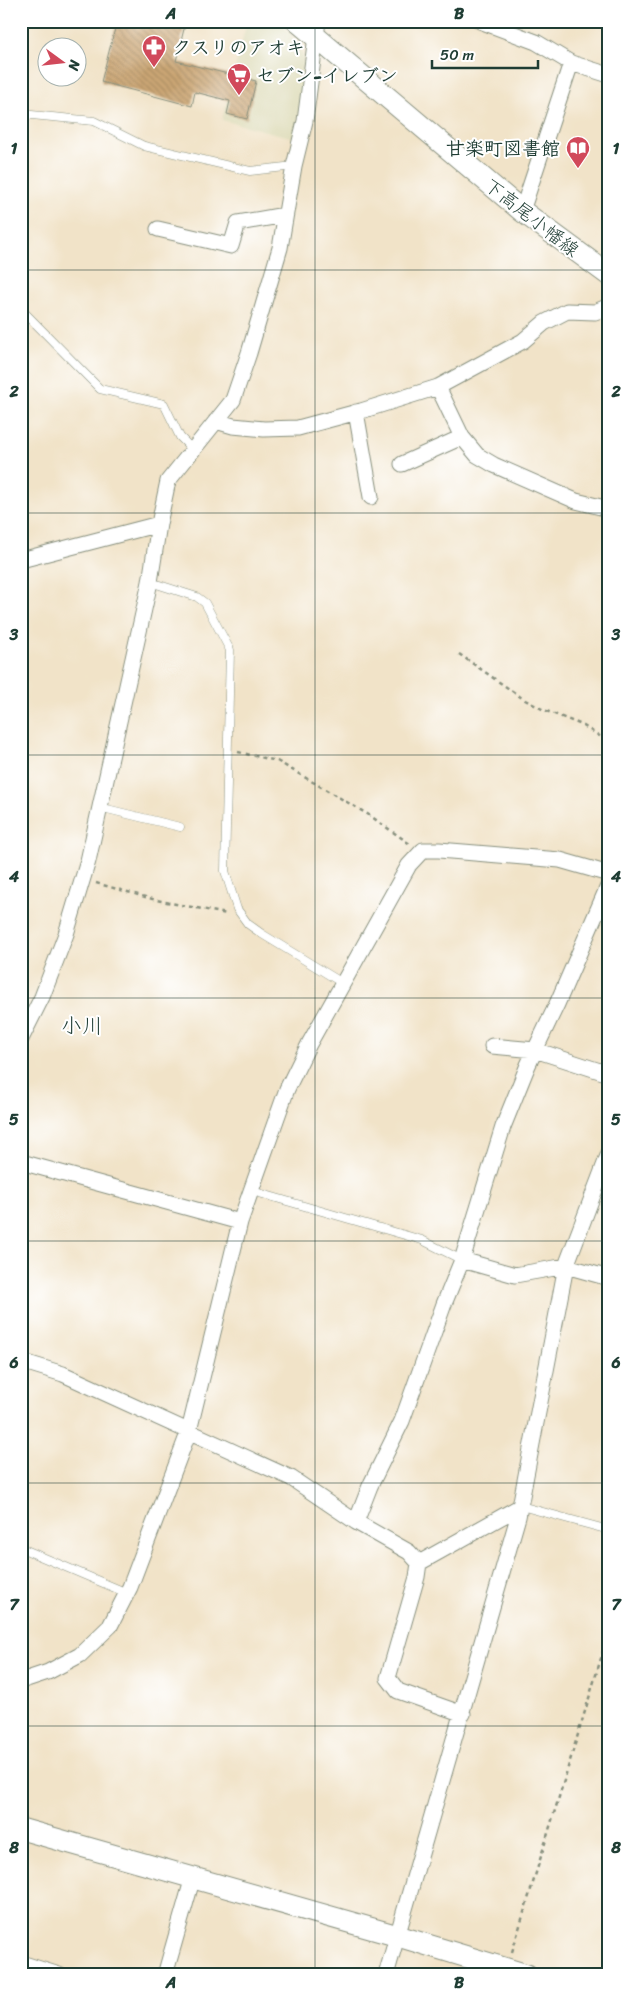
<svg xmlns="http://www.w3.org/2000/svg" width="630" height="1996" font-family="Sriracha,'Klee One',sans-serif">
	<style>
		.built { fill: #dfddbb }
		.building { fill: url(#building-back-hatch) }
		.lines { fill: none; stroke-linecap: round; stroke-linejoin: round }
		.lane-casing { stroke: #88907e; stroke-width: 9 }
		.street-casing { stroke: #88907e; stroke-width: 17 }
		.secondary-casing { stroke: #88907e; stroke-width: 23 }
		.path { stroke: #88907e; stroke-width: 2.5; stroke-dasharray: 4 4; stroke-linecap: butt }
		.lane { stroke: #fff; stroke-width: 8 }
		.street { stroke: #fff; stroke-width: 15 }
		.secondary { stroke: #fff; stroke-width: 21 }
		.grid { fill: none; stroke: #1f3d34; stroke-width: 1; stroke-opacity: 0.55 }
		.labels { text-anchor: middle; stroke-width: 4; stroke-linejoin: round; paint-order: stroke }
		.poi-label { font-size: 19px; font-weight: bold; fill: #1f3d34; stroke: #fff; text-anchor: start }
		.street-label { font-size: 19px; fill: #1f3d34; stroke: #fff }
		.quarter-label { font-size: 21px; fill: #1f3d34; stroke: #fff }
		.neatline { fill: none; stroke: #1f3d34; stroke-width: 2 }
		.grid-label { font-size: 16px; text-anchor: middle; font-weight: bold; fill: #1f3d34 }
	</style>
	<defs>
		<pattern id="building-back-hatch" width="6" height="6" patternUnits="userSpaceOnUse" patternTransform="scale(1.25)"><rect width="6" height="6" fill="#cba674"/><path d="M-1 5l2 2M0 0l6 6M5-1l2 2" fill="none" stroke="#a48860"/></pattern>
	</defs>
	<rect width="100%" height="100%" fill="#fff"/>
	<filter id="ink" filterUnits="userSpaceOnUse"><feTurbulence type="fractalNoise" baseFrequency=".02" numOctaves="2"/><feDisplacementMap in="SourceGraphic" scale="10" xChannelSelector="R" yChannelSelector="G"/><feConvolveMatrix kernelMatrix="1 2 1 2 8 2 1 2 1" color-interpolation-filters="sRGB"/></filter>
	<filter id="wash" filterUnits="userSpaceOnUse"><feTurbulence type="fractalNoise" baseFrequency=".0096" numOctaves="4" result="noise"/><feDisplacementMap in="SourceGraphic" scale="20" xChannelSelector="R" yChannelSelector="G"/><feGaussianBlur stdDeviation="1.12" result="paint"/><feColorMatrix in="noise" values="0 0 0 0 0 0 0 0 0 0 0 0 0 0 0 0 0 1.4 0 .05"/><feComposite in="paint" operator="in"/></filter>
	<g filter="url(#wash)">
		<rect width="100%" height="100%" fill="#f1e3c8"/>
		<path class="built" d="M247 21H278L289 32 304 58 301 103 294 138 222 120Z"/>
		<g id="blocks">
			<path class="building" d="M117 21H186L176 61 256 81 247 119 227 114 230 101 195 92 192 106 101 82Z"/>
		</g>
	</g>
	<g filter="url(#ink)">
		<use href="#blocks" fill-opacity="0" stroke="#88907e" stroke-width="1"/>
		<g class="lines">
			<g class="lane-casing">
				<path id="lane" d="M21 114 94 121 144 146 250 171 294 166
					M21 309 100 389 164 404 180 437 192 449
					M150 582 197 597 205 603 230 650 225 871 237 909 248 924 262 934 344 984
					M99 807 180 827
					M252 1191 422 1240 462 1260
					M521 1506 609 1530
					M21 1548 127 1593"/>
			</g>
			<g class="street-casing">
				<path id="street" d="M480 21 536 42 571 63 609 75
					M522 211 571 63
					M158 229 231 246 238 223 285 215
					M438 387 462 437 477 455 494 465 576 501 609 509
					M356 412 371 497
					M216 421 233 426 264 429 298 428 361 411 438 387 523 341 544 323 567 311 595 312 609 306
					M402 464 462 437
					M21 560 159 524
					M21 1039 42 997 66 934 88 861 150 582 159 524 168 481 233 400 249 353 280 248 294 166 305 121 318 21
					M492 1046 535 1050 609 1074
					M21 1162 240 1222
					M462 1260 515 1275 566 1266 609 1278
					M21 1361 63 1374 291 1478 356 1522 409 1552 419 1563 417 1577 388 1678 398 1691 463 1714
					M356 1522 370 1486 402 1421 444 1304 462 1260 503 1127 528 1065 557 1004 609 884
					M419 1563 521 1506
					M21 1681 48 1672 80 1655 110 1626 130 1587 189 1431 240 1222 287 1089 309 1044 409 865 423 850H439L560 860 609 874
					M21 1963 59 1975
					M165 1975 193 1877
					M386 1975 518 1517 566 1266 609 1153"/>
			</g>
			<g class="secondary-casing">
				<path id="secondary" d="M297 21 522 211 609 275
					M21 1829 398 1936 527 1975"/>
			</g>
			<path class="path" d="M459 654 525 700 544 710 582 725 609 742
				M238 752 277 761 369 815 410 844
				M96 883 156 900 227 914
				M512 1952 609 1632"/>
			<use href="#lane" class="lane"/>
			<use href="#street" class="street"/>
			<use href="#secondary" class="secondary"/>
		</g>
	</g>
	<path class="grid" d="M315 21V1975M21 270H609M21 513H609M21 755H609M21 998H609M21 1241H609M21 1483H609M21 1726H609"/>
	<defs>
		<g id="pharmacy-pin" transform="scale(1.25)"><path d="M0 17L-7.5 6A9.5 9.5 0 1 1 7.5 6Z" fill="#d1495b" stroke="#fff"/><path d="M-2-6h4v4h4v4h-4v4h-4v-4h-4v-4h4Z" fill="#fff"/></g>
		<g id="supermarket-pin" transform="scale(1.25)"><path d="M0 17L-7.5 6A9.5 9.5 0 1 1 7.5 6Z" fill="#d1495b" stroke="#fff"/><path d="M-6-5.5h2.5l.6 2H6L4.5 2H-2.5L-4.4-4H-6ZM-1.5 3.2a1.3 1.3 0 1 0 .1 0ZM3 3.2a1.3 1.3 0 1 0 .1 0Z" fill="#fff"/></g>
		<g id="library-pin" transform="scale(1.25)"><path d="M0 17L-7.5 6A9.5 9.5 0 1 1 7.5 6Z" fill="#d1495b" stroke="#fff"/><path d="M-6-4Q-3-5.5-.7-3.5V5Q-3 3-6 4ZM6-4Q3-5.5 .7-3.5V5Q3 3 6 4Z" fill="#fff"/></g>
	</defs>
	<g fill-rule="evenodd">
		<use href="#pharmacy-pin" x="154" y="47"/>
		<use href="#supermarket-pin" x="239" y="75"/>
		<use href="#library-pin" x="578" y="148"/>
	</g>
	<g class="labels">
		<g class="poi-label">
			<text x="172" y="54">クスリのアオキ</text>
			<text x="256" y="82">セブン-イレブン</text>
			<text x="560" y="155" text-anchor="end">甘楽町図書館</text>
		</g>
		<g class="street-label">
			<text transform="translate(532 217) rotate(38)" y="7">下高尾小幡線</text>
		</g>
		<g class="quarter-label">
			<text x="82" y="1033">小川</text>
		</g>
	</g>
	<rect width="630" height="1996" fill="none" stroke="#fff" stroke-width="55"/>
	<g transform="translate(62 62) rotate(105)"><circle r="24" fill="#ffffff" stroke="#a5b1ae"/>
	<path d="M0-4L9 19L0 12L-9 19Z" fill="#d1495b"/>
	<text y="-8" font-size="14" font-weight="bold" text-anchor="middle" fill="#1f3d34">N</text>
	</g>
	<path d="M432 60v8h106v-8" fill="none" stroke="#1f3d34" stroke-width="2.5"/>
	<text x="440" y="60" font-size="15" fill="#1f3d34" stroke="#ffffff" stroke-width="4" paint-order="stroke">50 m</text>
	<rect x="28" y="28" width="574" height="1940" class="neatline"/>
	<g class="grid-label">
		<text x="171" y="19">A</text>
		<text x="459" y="19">B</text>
		<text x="14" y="154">1</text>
		<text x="616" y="154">1</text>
		<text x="14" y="397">2</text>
		<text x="616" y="397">2</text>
		<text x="14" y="640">3</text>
		<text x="616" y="640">3</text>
		<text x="14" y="882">4</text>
		<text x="616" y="882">4</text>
		<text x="14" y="1125">5</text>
		<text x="616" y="1125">5</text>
		<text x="14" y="1368">6</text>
		<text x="616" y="1368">6</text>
		<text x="14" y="1610">7</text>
		<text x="616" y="1610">7</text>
		<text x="14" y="1853">8</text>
		<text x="616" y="1853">8</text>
		<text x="171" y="1988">A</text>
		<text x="459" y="1988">B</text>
	</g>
</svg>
